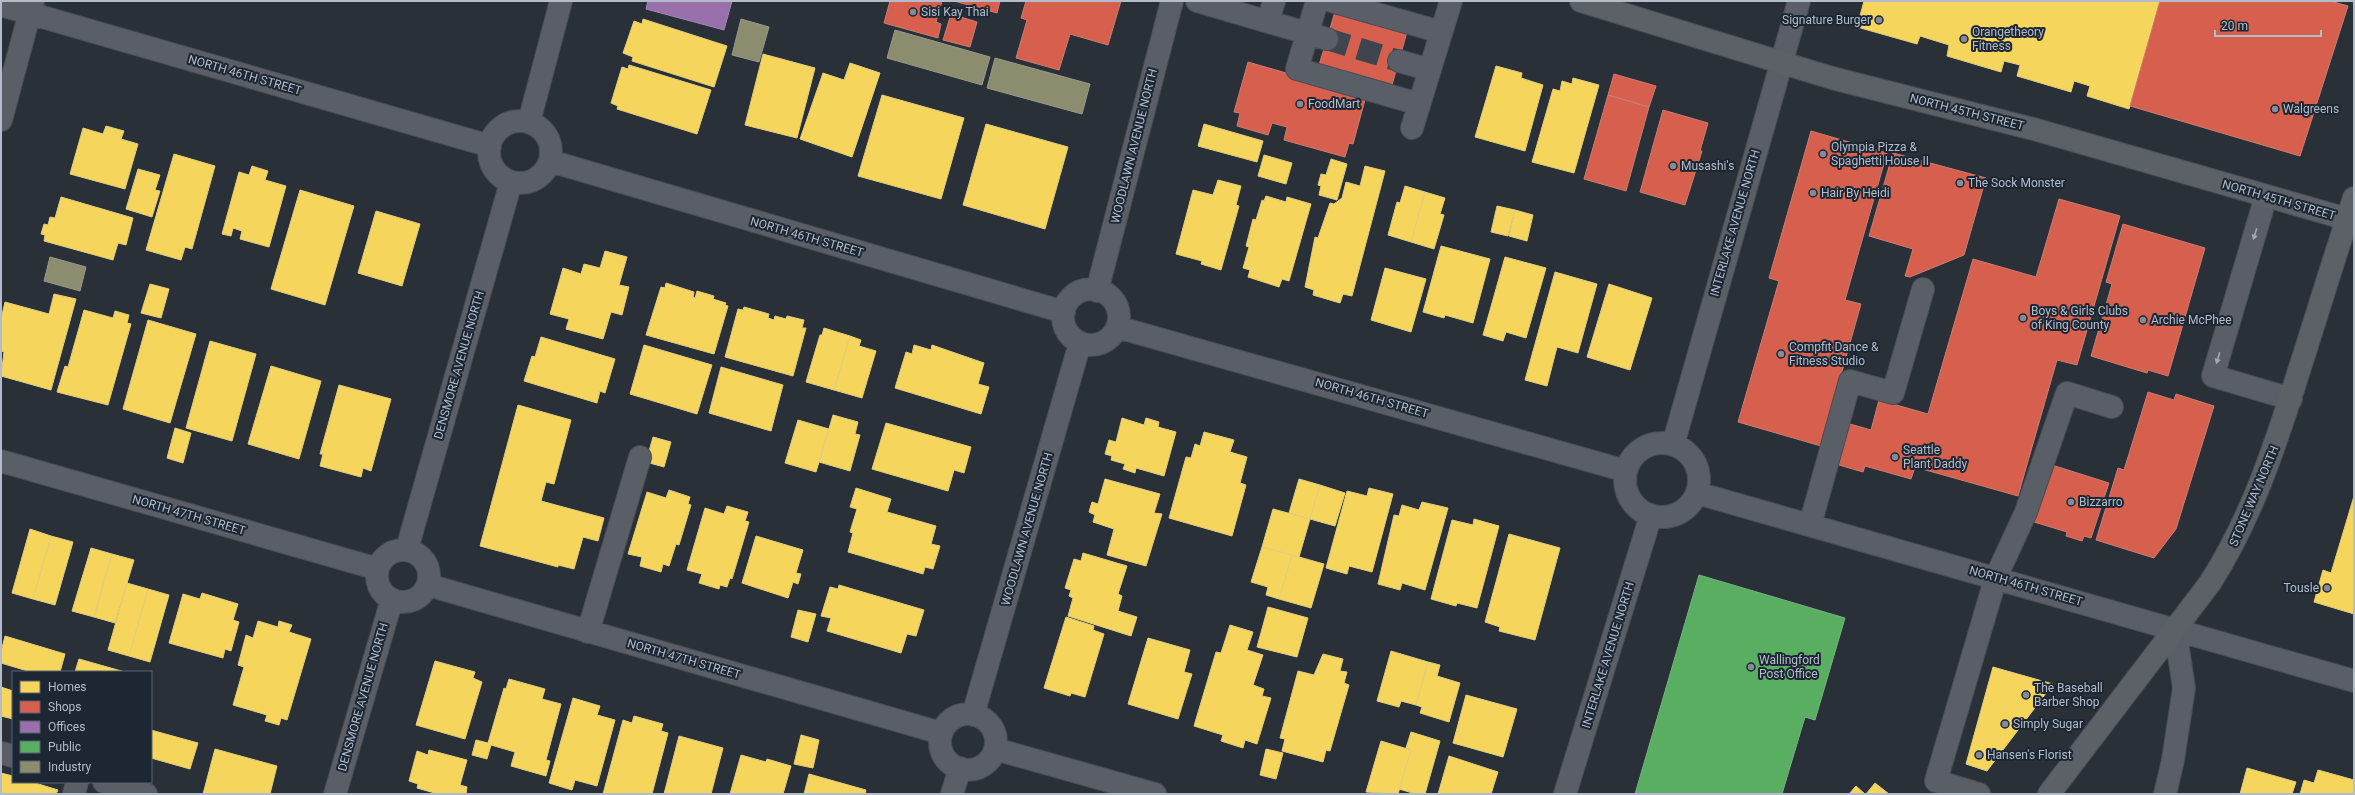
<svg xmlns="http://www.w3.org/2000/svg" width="2355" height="795" font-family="Roboto,sans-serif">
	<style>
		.homes { fill: #f6d55c; stroke: #e2ce7d }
		.shops { fill: #d6604d; stroke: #cc7c72 }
		.offices { fill: #9970ab; stroke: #a187b4 }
		.public { fill: #5aae61; stroke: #75b280 }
		.industry { fill: #8c8c6e; stroke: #989a89 }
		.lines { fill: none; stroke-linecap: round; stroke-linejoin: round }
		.minor-tunnel { stroke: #3f454e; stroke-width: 22; stroke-dasharray: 22 11; stroke-linecap: butt }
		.minor-casing { stroke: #484c53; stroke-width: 24 }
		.major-casing { stroke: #484c55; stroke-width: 24 }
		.minor { stroke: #5a5e66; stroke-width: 22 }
		.major { stroke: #5c6168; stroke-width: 22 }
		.oneway { fill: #a2a9b5 }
		.poi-dot { fill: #848b96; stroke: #1d2633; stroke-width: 1.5 }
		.labels { text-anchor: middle; stroke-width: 4; stroke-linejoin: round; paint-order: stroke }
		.poi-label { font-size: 12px; fill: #b4bcc9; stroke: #1d2633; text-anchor: start }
		.street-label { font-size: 12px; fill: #b4bcc9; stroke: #1d2633 }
	</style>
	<rect width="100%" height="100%" fill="#2a3038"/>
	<path class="homes" d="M1864 1H2160L2129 109 2087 96 2090 86 2074 81 2071 92 2017 76 2020 65 2004 61 2001 72 1947 56 1949 45 1920 36 1917 44 1857 27Z
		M643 19 727 46 714 87 632 61 633 57 623 53 634 21 642 24Z
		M763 54 815 68 797 138 745 125Z
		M850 63 880 73 852 157 800 139 823 73 844 80Z
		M629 65 711 90 697 134 617 109 618 106 611 103 622 67 628 69Z
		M1496 66 1522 73 1521 78 1543 85 1525 151 1475 137Z
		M1573 78 1599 85 1574 173 1532 162 1553 89 1560 91 1562 81 1572 84Z
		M882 95 964 118 941 199 858 176Z
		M986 124 1068 147 1045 229 963 205Z
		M1204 124 1263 141 1257 162 1198 146Z
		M106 126 124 131 121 139 138 144 125 189 70 174 83 128 103 134Z
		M174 154 215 166 192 249 185 247 181 260 146 250Z
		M1264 155 1292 163 1286 184 1258 176Z
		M1331 159 1347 164 1337 200 1319 195 1321 186 1318 185 1321 174 1326 175Z
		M252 166 268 171 265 180 286 186 269 247 240 239 242 231 233 228 231 236 222 234 239 172 249 175Z
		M1365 166 1385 171 1352 296 1343 294 1340 303 1313 295 1314 290 1305 287 1315 237 1318 238 1330 203 1334 204 1342 198 1346 182 1360 186Z
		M138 169 160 175 155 190 160 191 152 217 126 209Z
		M1218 180 1241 186 1236 205 1239 206 1221 270 1201 264 1202 261 1176 254 1193 190 1213 195Z
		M1405 186 1425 192 1411 242 1388 235 1397 202 1400 203Z
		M300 190 354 206 325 305 271 289Z
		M1425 192 1445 198 1440 214 1444 215 1434 249 1411 242Z
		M1266 196 1286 202 1287 197 1311 204 1289 281 1282 279 1279 287 1248 277 1250 270 1243 268 1249 247 1246 246 1253 219 1256 220 1262 200 1264 201Z
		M61 197 133 218 126 245 118 243 113 260 44 241 45 235 41 234 44 224 48 225 50 217 55 218Z
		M1497 206 1515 210 1508 236 1491 232Z
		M1515 210 1533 215 1527 241 1509 236Z
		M376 211 420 224 402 286 358 273Z
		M1441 246 1490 259 1473 323 1445 315 1444 318 1423 312Z
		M605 251 627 257 619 285 629 287 622 315 611 312 603 339 566 329 569 319 550 314 563 268 581 274 584 264 600 268Z
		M1505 257 1546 268 1526 338 1506 332 1503 341 1483 335Z
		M1385 268 1426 279 1411 332 1371 320Z
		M1555 272 1597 284 1578 353 1557 347 1547 386 1525 380Z
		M666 283 694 292 693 297 695 298 697 291 714 296 713 299 726 303 725 305 728 306 714 354 646 335 661 287 665 288Z
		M150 284 169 289 161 318 141 313Z
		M1609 284 1652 298 1630 370 1587 357Z
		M54 294 76 299 51 390 1 376 4 352 1 351V319L5 302 49 314Z
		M744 307 769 314 768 318 774 320 775 316 786 319 787 316 804 320 802 328H806L793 376 725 357 738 309 743 310Z
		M84 310 113 318 115 311 129 315 127 323 131 324 108 405 57 392 65 366 68 367Z
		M148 320 196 334 170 423 123 409Z
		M824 328 850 336 834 390 806 382 820 335H822Z
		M850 336 861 340 859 346 876 351 862 398 834 390Z
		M541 337 615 359 605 393 600 391 597 403 524 381 532 356 535 357Z
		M210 341 256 354 232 441 186 428Z
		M644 345 712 365 697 414 630 394Z
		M914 345 931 350 932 345 984 363 978 384 989 387 981 414 895 388 906 352 912 354Z
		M271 366 321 381 299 459 248 444Z
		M721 367 783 385 771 431 709 413Z
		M339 385 391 399 371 471 363 468 361 477 320 466 323 454H320Z
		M518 405 571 420 554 484 546 482 541 501 604 518 598 541 583 537 574 569 558 565V567L480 546Z
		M833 415 858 422 855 434 860 435 850 471 819 462Z
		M1122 418 1144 425 1146 418 1159 422 1158 427 1176 432 1164 476 1136 468 1135 473 1123 469 1125 464 1111 460 1112 456 1105 454 1109 440 1116 442Z
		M798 420 829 429 816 472 785 463Z
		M886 423 971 447 964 473 954 470 948 491 872 469Z
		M175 428 191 433 183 463 167 458Z
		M1204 432 1234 440 1230 452 1247 457 1240 483 1246 485 1232 536 1169 518 1186 457 1191 458 1195 444 1200 446Z
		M653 437 671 442 664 467 646 462Z
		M1105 479 1160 494 1154 513 1162 514 1146 566 1107 555 1114 529 1093 522 1095 515 1089 512 1092 502 1098 504Z
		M1299 479 1320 485 1310 519 1289 513Z
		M1320 485 1345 493 1335 526 1310 519Z
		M856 488 891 499 887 512 936 526 931 544 940 546 933 569 925 567 923 574 848 552 853 533 850 532 857 509 850 507Z
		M1369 488 1393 494 1372 572 1349 566 1347 574 1326 568 1347 491 1367 496Z
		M669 490 690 497 688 504 691 505 679 545 676 544 669 566 663 564 661 572 640 566 642 557 628 554 647 492 666 498Z
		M2354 496V614L2314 602 2323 570 2331 573Z
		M1422 502 1448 508 1425 590 1402 583 1400 590 1378 584 1394 515 1399 516 1402 505 1419 510Z
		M727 506 748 512 745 521 749 522 732 579 730 578 727 587 720 585 719 589 699 583 702 574 687 570 705 508 724 514Z
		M1273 509 1310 519 1299 557 1262 547Z
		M1474 519 1499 526 1477 608 1457 603 1456 606 1431 599 1452 520 1473 525Z
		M30 529 51 536 33 599 12 593Z
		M1509 534 1560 548 1535 640 1499 631 1500 627 1485 622Z
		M51 536 73 542 55 605 33 599Z
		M756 536 803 550 796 573 801 574 798 584 793 582 788 598 742 583Z
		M1262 547 1292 555 1279 599 1266 595 1268 587 1251 582Z
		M91 548 112 554 94 617 72 611Z
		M1083 553 1127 566 1118 594 1122 596 1118 611 1137 617 1131 636 1068 616 1073 598 1069 596 1071 590 1065 588 1074 559 1081 561Z
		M112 554 134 560 115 623 94 617Z
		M1292 555 1324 564 1311 608 1279 599Z
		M127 583 148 589 129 656 108 650Z
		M839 585 924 610 916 636 907 634 901 653 827 631 831 618 821 616 830 587 838 589Z
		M148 589 169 595 150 662 129 656Z
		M202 593 238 604 233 620 239 622 231 651 225 649 223 658 169 643 183 594 200 599Z
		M1268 607 1308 618 1297 657 1257 647Z
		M798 610 816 614 808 642 791 637Z
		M1066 617 1094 626 1093 630 1104 634 1085 697 1071 693 1070 696 1044 688Z
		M258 621 278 627 279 621 292 625 289 632 311 639 287 720 281 718 279 725 265 721 267 715 233 705 244 667 238 665 246 635 253 638Z
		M1230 625 1253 632 1247 650 1263 655 1253 685 1264 689 1262 696 1271 698 1257 744 1245 740 1243 748 1221 741 1223 735 1194 726 1216 652 1221 653Z
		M5 636 65 654 60 672H31L1 663V652Z
		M1148 638 1190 650 1184 672 1192 674 1178 719 1128 704Z
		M1391 651 1428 662 1416 705 1401 701 1399 707 1377 701Z
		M1323 654 1343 659 1340 671 1347 672 1344 683 1349 685 1330 751 1326 750 1323 762 1282 751 1285 739 1280 738 1298 671 1314 675Z
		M79 659 125 672H75Z
		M435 661 475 672 473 678 482 682 465 739 416 725Z
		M1428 662 1440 665 1437 676 1460 683 1449 722 1420 713 1422 707 1416 705Z
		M1993 667 2053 684 1987 771 1966 764Z
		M509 679 545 689 542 699 561 704 546 760 550 761 546 776 511 766 515 752 491 745 487 759 472 755 476 740 488 743 504 688 506 689Z
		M1 687 13 691V719L1 716Z
		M1466 695 1517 709 1503 757 1453 743Z
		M573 698 600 706 597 715 615 720 597 786 575 780 572 790 549 783Z
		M634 716 663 724 661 731 668 733 652 794H603L623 720 632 723Z
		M151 730 198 743 190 769 151 758Z
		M1411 732 1440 741 1425 794H1416L1399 789 1411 750 1406 748Z
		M801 735 819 740 813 768 794 764Z
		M679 736 723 748 711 794H664Z
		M1381 741 1411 750 1398 794 1366 792Z
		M215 749 277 766 270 794H203Z
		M1266 749 1283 753 1276 779 1260 775Z
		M429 750 467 760 460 785 467 787 466 794H438L417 788 418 784 409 781 417 751 428 755Z
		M741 755 766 762 767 759 791 766 783 794H730Z
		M1449 756 1498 772 1491 794H1438Z
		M2247 768 2296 782 2292 794H2240Z
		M2318 770 2354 780V794H2300L2304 780 2314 783Z
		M1 773 13 776V782H32L58 790 56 794H1Z
		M809 774 866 790 865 794H804Z
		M1875 783 1889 794H1866Z
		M1856 786 1865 794H1849Z"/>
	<path class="shops" d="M890 1H942L936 22 941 24 938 38 884 23Z
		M954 1H1000L997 13Z
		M1026 1H1121L1108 45 1070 34 1059 70 1016 58 1027 20 1021 18Z
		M2160 1H2330L2348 6 2300 156 2130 106Z
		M1337 5 1409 25 1390 92 1317 72Z
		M951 14 977 22 970 47 943 40Z
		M1248 62 1366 96 1353 144 1349 143 1345 157 1284 140 1287 127 1272 123 1268 135 1237 126 1240 113 1234 112Z
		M1614 74 1656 86 1649 107 1608 95Z
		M1608 95 1649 107 1626 191 1584 179Z
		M1663 110 1708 123 1700 151H1702L1685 205 1640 192Z
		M1811 131 1887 153 1845 300 1861 304 1821 446 1738 422 1779 281 1769 278Z
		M1893 153 1986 178 1964 255 1910 277 1905 276 1913 249 1869 236Z
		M2059 199 2120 216 2077 365 2057 360 2018 496 1915 467 1911 479 1865 466 1863 472 1839 465 1850 424 1871 430 1879 400 1928 414 1973 259 2036 277Z
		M2123 224 2205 248 2168 376 2148 370 2147 373 2091 356 2112 284 2106 282Z
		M2148 392 2174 400 2176 394 2214 406 2176 529 2154 558 2096 540 2118 468 2124 470Z
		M2052 465 2109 483 2091 538 2084 536 2082 541 2066 536 2067 532 2034 522Z"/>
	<path class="offices" d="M648 1H732L724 30 646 9Z"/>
	<path class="public" d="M1699 575 1845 618 1815 720 1805 717 1782 794H1635Z"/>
	<path class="industry" d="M741 19 769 27 759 62 732 55Z
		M895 30 990 57 982 85 887 58Z
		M995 58 1090 84 1082 114 987 88Z
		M50 257 86 267 80 291 44 281Z"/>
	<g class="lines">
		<path class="minor-tunnel" d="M1327 39 1399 61"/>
		<g class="minor-casing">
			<path id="minor" d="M1197 1 1327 39
				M1317 1 1297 69 1419 104
				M1331 1 1441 32
				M1 5 490 146
				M1268 22 1274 1
				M1399 61 1430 70
				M1 120 33 1
				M489 152a31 31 0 1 1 62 0a31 31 0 1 1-62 0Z
				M529 122 561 1
				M1412 128 1451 1
				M550 161 1064 312
				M2266 196 2213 376 2291 399
				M1063 317a28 28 0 1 1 56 0a28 28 0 1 1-56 0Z
				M1097 291 1172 1
				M1117 327 1626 471
				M1625 480a37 37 0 1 1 74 0a37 37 0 1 1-74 0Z
				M1673 445 1799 1
				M1 461 378 569
				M1697 493 2354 681
				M1810 525 1850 381 1893 393 1923 289
				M407 549 511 182
				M377 576a26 26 0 1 1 52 0a26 26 0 1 1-52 0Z
				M428 585 941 733
				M588 632 640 457
				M940 742a28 28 0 1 1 56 0a28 28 0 1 1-56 0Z
				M973 715 1080 343
				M995 749 1155 794
				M1 753 13 756
				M104 782 146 794
				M74 794 77 782
				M335 794 392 599
				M952 794 960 768
				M1565 794 1651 515
				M1979 794 1936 781 1996 577 2026 512 2067 393 2112 407
				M2165 794 2173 760 2184 688 2175 629"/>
		</g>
		<g class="major-casing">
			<path id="major" d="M1581 1 1832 78 2037 130 2354 221
				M2049 794 2210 583C2251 519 2274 449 2297 377 2316 318 2334 258 2354 198"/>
		</g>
		<use href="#minor" class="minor"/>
		<use href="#major" class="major"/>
	</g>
	<defs><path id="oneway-solid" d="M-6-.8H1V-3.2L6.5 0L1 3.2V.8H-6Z"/></defs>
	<g class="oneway">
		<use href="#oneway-solid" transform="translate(2255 234) rotate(107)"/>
		<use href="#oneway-solid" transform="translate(2218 358) rotate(107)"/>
	</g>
	<g class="poi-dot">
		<circle cx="913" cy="12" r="4"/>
		<circle cx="1879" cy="20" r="4"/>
		<circle cx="1964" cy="39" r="4"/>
		<circle cx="1300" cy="104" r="4"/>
		<circle cx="2275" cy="109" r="4"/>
		<circle cx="1823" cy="154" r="4"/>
		<circle cx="1673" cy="166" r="4"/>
		<circle cx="1960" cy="183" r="4"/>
		<circle cx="1813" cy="193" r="4"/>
		<circle cx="2023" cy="318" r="4"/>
		<circle cx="2143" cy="320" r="4"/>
		<circle cx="1781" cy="354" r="4"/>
		<circle cx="1895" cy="457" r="4"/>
		<circle cx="2071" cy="502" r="4"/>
		<circle cx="2327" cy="588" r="4"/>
		<circle cx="1751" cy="667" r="4"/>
		<circle cx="2026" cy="695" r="4"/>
		<circle cx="2005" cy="724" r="4"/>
		<circle cx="1979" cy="755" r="4"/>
	</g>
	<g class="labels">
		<g class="poi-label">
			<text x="921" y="16">Sisi Kay Thai</text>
			<text x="1871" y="24" text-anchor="end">Signature Burger</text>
			<text x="1972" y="36">Orangetheory<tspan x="1972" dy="14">Fitness</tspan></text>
			<text x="1308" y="108">FoodMart</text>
			<text x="2283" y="113">Walgreens</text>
			<text x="1831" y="151">Olympia Pizza &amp;<tspan x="1831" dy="14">Spaghetti House II</tspan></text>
			<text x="1681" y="170">Musashi's</text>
			<text x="1968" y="187">The Sock Monster</text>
			<text x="1821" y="197">Hair By Heidi</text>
			<text x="2031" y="315">Boys &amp; Girls Clubs<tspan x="2031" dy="14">of King County</tspan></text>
			<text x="2151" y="324">Archie McPhee</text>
			<text x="1789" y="351">Compfit Dance &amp;<tspan x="1789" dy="14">Fitness Studio</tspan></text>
			<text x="1903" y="454">Seattle<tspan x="1903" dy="14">Plant Daddy</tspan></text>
			<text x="2079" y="506">Bizzarro</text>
			<text x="2319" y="592" text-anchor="end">Tousle</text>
			<text x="1759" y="664">Wallingford<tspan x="1759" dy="14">Post Office</tspan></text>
			<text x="2034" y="692">The Baseball<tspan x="2034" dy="14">Barber Shop</tspan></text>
			<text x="2013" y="728">Simply Sugar</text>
			<text x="1987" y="759">Hansen's Florist</text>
		</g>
		<g class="street-label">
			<text transform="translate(245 75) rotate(16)" y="4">NORTH 46TH STREET</text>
			<text transform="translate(1967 112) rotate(14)" y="4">NORTH 45TH STREET</text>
			<text transform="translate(1134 146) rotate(-76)" y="4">WOODLAWN AVENUE NORTH</text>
			<text transform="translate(2279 200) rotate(16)" y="4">NORTH 45TH STREET</text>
			<text transform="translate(1735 223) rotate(-74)" y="4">INTERLAKE AVENUE NORTH</text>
			<text transform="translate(807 237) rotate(16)" y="4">NORTH 46TH STREET</text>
			<text transform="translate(459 365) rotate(-74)" y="4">DENSMORE AVENUE NORTH</text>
			<text transform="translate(1372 398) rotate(16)" y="4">NORTH 46TH STREET</text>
			<text transform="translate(2254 496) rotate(-67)" y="4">STONE WAY NORTH</text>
			<text transform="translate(189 515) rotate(16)" y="4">NORTH 47TH STREET</text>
			<text transform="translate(1027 529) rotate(-74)" y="4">WOODLAWN AVENUE NORTH</text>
			<text transform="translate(2026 586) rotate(16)" y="4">NORTH 46TH STREET</text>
			<text transform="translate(1608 655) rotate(-73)" y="4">INTERLAKE AVENUE NORTH</text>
			<text transform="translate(684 659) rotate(16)" y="4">NORTH 47TH STREET</text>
			<text transform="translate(363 697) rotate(-74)" y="4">DENSMORE AVENUE NORTH</text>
		</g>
	</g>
	<rect width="2355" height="795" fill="none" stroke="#b4bcc9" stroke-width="4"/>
	<rect x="12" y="671" width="140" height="112" fill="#1d2633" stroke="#59626f"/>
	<rect x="20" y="681" width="20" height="12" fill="#f6d55c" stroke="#59626f"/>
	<text x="48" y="691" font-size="12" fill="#b4bcc9">Homes</text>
	<rect x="20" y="701" width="20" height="12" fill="#d6604d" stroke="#59626f"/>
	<text x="48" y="711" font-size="12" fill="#b4bcc9">Shops</text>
	<rect x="20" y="721" width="20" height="12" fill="#9970ab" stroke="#59626f"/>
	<text x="48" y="731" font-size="12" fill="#b4bcc9">Offices</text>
	<rect x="20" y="741" width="20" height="12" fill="#5aae61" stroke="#59626f"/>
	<text x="48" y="751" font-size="12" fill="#b4bcc9">Public</text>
	<rect x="20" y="761" width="20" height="12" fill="#8c8c6e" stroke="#59626f"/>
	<text x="48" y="771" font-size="12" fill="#b4bcc9">Industry</text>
	<path d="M2215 30v6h106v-6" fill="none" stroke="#b4bcc9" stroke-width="2"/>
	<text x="2221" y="30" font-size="12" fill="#b4bcc9" stroke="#1d2633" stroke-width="3" paint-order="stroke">20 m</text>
</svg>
